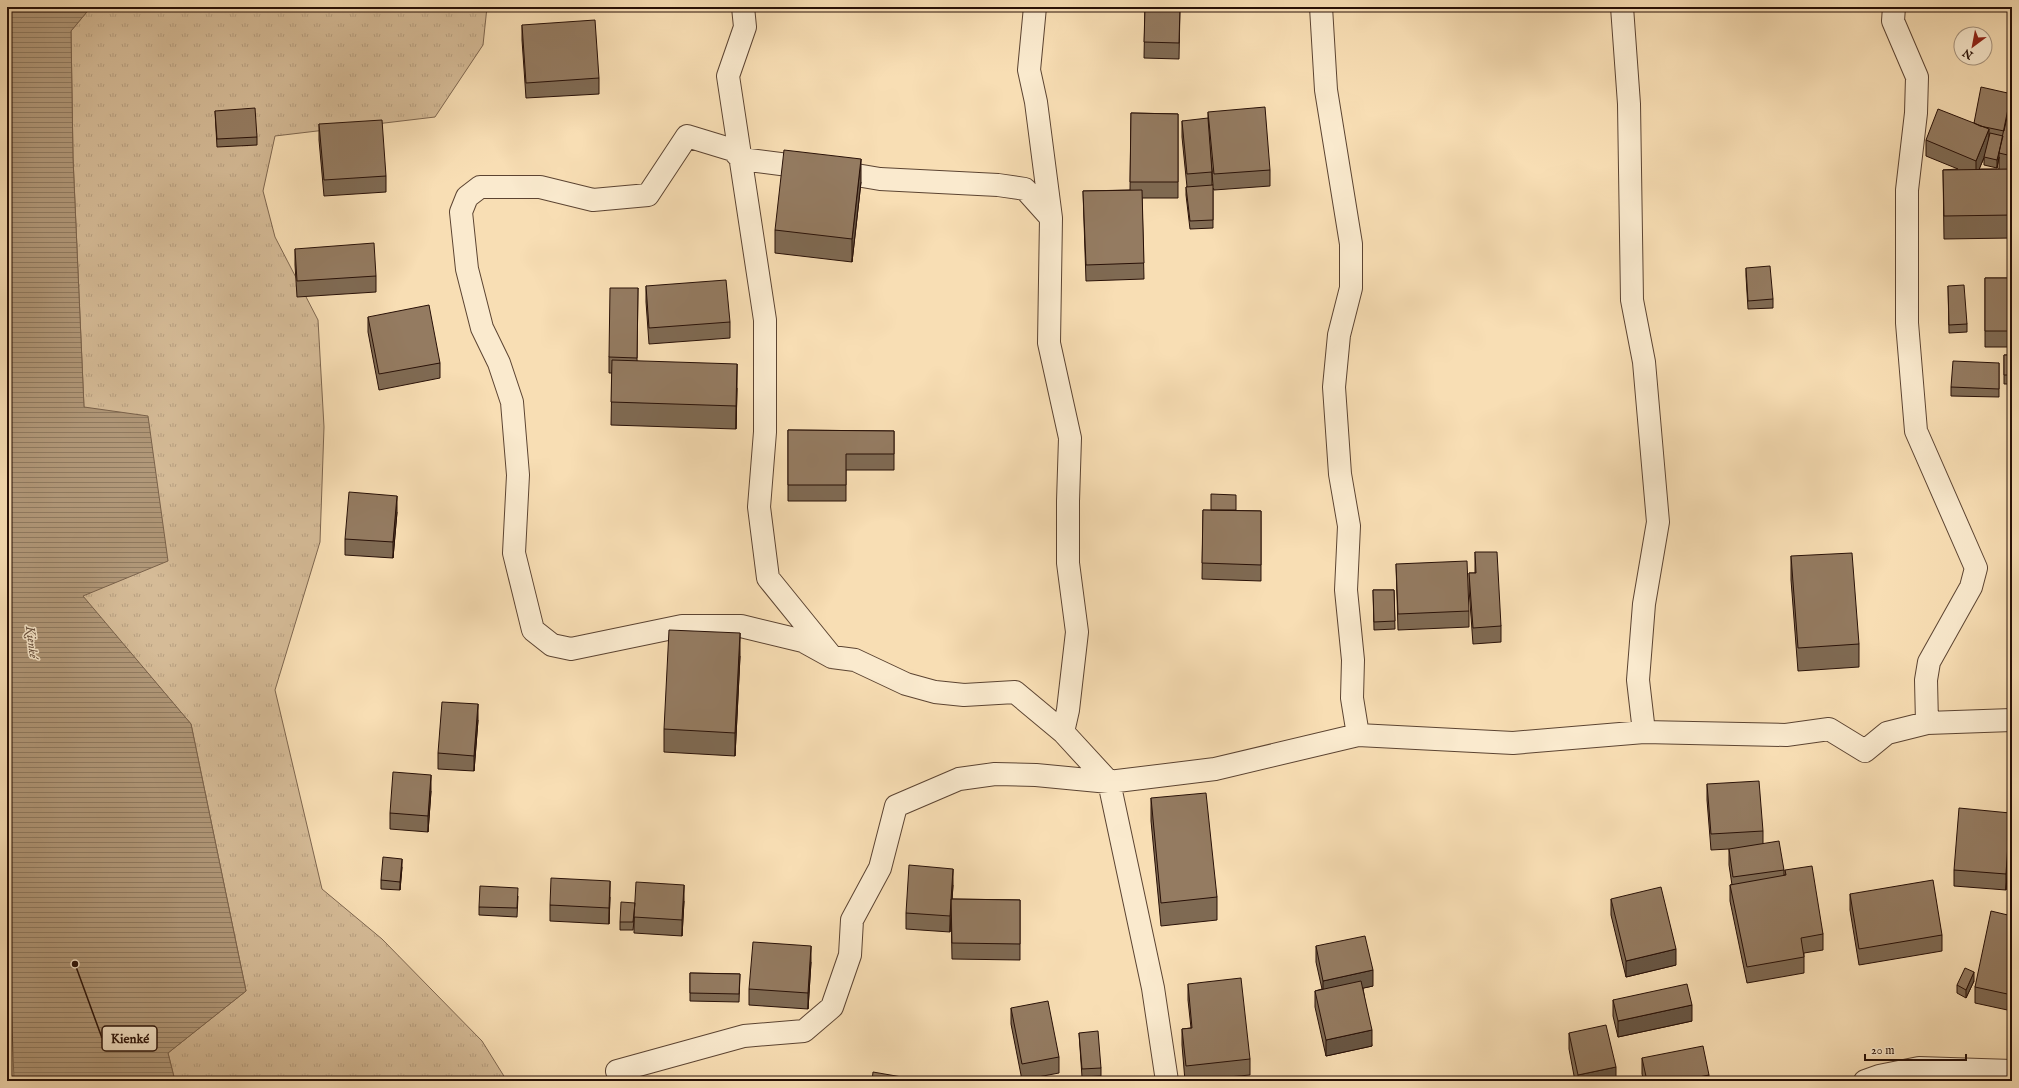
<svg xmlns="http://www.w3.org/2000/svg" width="2019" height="1088" font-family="'IM FELL English',serif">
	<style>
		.grass { fill: url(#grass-tufts); stroke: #7e664f }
		.water { fill: url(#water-rules); stroke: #7a624b }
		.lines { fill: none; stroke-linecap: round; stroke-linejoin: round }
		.minor-casing { stroke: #5c4432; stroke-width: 24 }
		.minor { stroke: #faeace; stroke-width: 22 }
		.wall { fill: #7f6a53; stroke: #281007; fill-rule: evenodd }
		.shaded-wall { fill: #685644; stroke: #281007 }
		.building { fill: #947b61; stroke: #281007 }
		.labels { text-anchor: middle; stroke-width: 3; stroke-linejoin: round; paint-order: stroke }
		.water-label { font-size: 13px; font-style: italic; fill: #664d3a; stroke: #faeace }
		.leader { fill: none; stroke: #281007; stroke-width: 1.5 }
		.callout-dot { fill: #281007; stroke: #faeace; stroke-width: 1.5 }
		.callout { fill: #faeace; stroke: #281007; stroke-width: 1.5 }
		.callout-label { font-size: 13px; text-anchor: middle; font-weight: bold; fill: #281007 }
	</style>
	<defs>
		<pattern id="grass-tufts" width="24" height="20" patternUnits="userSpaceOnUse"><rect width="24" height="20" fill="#d5bb97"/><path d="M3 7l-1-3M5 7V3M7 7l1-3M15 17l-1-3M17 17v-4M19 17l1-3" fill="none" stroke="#b7a081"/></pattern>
		<pattern id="water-rules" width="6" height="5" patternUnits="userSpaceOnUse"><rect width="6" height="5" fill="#b19879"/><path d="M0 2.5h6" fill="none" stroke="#907b61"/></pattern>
	</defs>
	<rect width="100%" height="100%" fill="#f8deb4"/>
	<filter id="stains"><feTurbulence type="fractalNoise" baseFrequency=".005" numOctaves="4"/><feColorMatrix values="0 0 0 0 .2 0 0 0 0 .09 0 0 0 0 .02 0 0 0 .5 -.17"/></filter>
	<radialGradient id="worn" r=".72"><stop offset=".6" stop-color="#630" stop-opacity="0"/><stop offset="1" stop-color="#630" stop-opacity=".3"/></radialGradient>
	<path class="grass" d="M91 7H487L483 45 435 117 275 136 263 191 275 237 318 320 324 427 320 542 275 690 322 889 382 939 482 1041 507 1081H175L168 1053 246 991 191 724 82 596 84 408 73 158 71 31Z"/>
	<path class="water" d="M7 7H91L71 31 73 158 84 407 148 416 168 561 83 596 191 724 246 991 168 1053 175 1081H14L10 967 7 965Z"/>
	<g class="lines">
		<g class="minor-casing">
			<path id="minor" d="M743 7 745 27 728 76 765 320V432L759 507 768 578 832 657 855 660 906 684 935 692 964 695 1015 692 1063 732
				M1035 7 1029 70 1036 102 1051 218 1049 343 1070 438 1068 501V563L1077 632 1068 710 1063 732 1109 782 1153 988 1167 1081
				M1321 7 1326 90 1351 244V288L1339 335 1334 387 1340 474 1349 526 1346 590 1353 660 1352 698 1358 735
				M1622 7 1629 104 1632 300 1644 362 1658 522 1644 604 1638 680 1644 732
				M1894 7 1893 21 1917 77 1916 113 1907 190V323L1916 431 1976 568 1971 587 1929 662 1926 680 1927 723
				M832 657 803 641 741 626H682L571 649 552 645 533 630 514 553 518 475 512 402 499 363 482 328 467 269 461 212 467 197 480 187H540L593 200 648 195 687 136 733 150 741 159 827 170 880 179 998 185 1025 189 1051 218
				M617 1071 744 1036 804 1031 832 1007 850 955 852 920 880 868 896 806 959 779 995 774 1036 775 1109 782 1215 769 1358 735 1513 743 1644 732 1786 735 1829 729 1865 751 1887 733 1927 723 2012 720
				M1865 1081 1879 1076 1919 1068 2012 1071"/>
		</g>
		<use href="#minor" class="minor"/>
	</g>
	<path class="wall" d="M1145 7H1180L1179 59 1144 58Z
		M522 25 599 78V94L526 98 522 40Z
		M2012 99V238L1944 239 1943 170 1958 169 1926 156V140L1974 123ZM1999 157V169H1979L1984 158V165L1997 168Z
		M215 111 257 137V145L217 147Z
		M1208 112 1270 170V186L1214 190 1213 188V228L1190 229 1186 195V187H1187L1182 137V121L1208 126ZM1209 139 1213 185H1212V172Z
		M1131 113 1178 114V198H1142L1144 279 1086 281 1083 191 1130 190Z
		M319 124 386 176V192L324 196 319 140Z
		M861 182 852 262 775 253V230Z
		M295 249 376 276V292L297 297 295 265Z
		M1746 268 1773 299V308L1748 309 1746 276Z
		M1985 278H2012V347H1985Z
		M646 286 730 322V338L649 344 646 302Z
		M1948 286 1967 324V332L1949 333Z
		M638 288 637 361 737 388 736 429 611 425 612 373H609V357Z
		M368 317 440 363V378L379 390 368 332Z
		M2004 355H2012V384H2004Z
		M1999 363V397L1951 396V387Z
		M788 430 894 431V470H846V501H788Z
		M1203 510 1261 511V581L1202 579Z
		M397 512 393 558 345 555V539Z
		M1475 552 1501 626V642L1473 644 1469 589V573H1475Z
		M1791 556 1859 644V667L1798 671 1791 580Z
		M1396 564 1469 611V627L1398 630Z
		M1373 590H1394L1395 629 1374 630Z
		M740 656 735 756 664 752V729Z
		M478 720 474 771 438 769V753Z
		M1707 784 1763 831V844L1784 870V875H1785V870L1823 934V950L1804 953V973L1747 983 1730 901V885H1732L1729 865V849L1711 850 1707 800Z
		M431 791 428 832 390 829V813Z
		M1151 798 1217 897V920L1161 926 1151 821Z
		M2010 829 2006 890 1954 886V870Z
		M402 867 400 890 381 889V880Z
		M953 885 952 899 1020 900V960L952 959 951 905 950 932 906 929V913Z
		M1850 894 1942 935V951L1859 965 1850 910Z
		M518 896 517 917 479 915V907Z
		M610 897 609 924 550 921V905Z
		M1611 899 1676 965 1626 977 1611 915Z
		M684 901 682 936 634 933V917Z
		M635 911 633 930H620V922Z
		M2012 916V1011L1975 1003V987Z
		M1316 946 1373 986 1363 988 1372 1046 1326 1056 1315 1007V991L1322 989 1316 962Z
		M811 962 808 1009 749 1005V989Z
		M690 973 740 974 739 1002 690 1001Z
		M1974 981 1966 998 1957 993V985Z
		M1188 984 1250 1059V1075L1185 1081 1182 1045V1029L1191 1028 1188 1000Z
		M1613 1000 1692 1021 1618 1037 1613 1016Z
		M1011 1008 1059 1057V1073L1022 1080 1011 1024Z
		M1079 1033 1101 1068V1076L1082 1077Z
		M1569 1033 1616 1081H1575L1569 1049Z
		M1642 1058 1709 1081H1644L1642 1074Z"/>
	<path class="shaded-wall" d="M1989 129V145L1976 177V161Z
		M2003 136 1999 153V157L1997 168V160Z
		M861 159V182L852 262V239Z
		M737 364V388L736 429V406Z
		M397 496V512L393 558V542Z
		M740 633V656L735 756V733Z
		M478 704V720L474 771V756Z
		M431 775V791L428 832V816Z
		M2010 813V829L2006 890V874Z
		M402 859V867L400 890V882Z
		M953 869V885L950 932V916Z
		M610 881V897L609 924V908Z
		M684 885V901L682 936V920Z
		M811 946V962L808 1009V993Z
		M1676 949V965L1626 977V961Z
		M1373 970V986L1323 997V981Z
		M1974 972V981L1966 998V990Z
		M1692 1005V1021L1618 1037V1021Z
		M1372 1030V1046L1326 1056V1040Z
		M1616 1067V1081H1578V1075Z
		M1709 1075V1081H1678Z"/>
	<path class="building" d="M1145 7H1180L1179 43 1144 42Z
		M595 20 599 78 526 83 522 25Z
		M1981 87 2012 94 2004 131 1980 126 1974 123Z
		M2010 99H2012V156L1999 153Z
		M1265 107 1270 170 1214 174 1208 112Z
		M255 108 257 137 217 139 215 111Z
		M1938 109 1989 129 1976 161 1926 140Z
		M1131 113 1178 114V182H1130Z
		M1208 118 1212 172 1187 174 1182 121Z
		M382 120 386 176 324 180 319 124Z
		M1990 133 2003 136 1997 160 1984 157Z
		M784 150 861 159 852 239 775 230Z
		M2012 169V215L1944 216 1943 170Z
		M1213 185V220L1190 221 1186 187Z
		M1142 190 1144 263 1086 265 1083 191Z
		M374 243 376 276 297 281 295 249Z
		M1770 266 1773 299 1748 301 1746 268Z
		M1985 278H2012V331H1985Z
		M726 280 730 322 649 328 646 286Z
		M1964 285 1967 324 1949 325 1948 286Z
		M610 288H638L637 358 609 357Z
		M429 305 440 363 379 374 368 317Z
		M2004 355H2012V375H2004Z
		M612 360 737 364 736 406 611 402Z
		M1953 361 1999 363V389L1951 387Z
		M788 430 894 431V454H846V485H788Z
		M349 492 397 496 393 542 345 539Z
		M1211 494 1236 495V510H1211Z
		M1203 510 1261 511V565L1202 563Z
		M1475 552H1497L1501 626 1473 628 1469 573H1476Z
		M1852 553 1859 644 1798 648 1791 556Z
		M1467 561 1469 611 1398 614 1396 564Z
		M1373 590H1394L1395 621 1374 622Z
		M669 630 740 633 735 733 664 729Z
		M442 702 478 704 474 756 438 753Z
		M393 772 431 775 428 816 390 813Z
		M1759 781 1763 831 1711 834 1707 784Z
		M1206 793 1217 897 1161 903 1151 798Z
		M1959 808 2010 813 2006 874 1954 870Z
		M1779 841 1784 870 1733 877 1729 849Z
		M383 857 402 859 400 882 381 880Z
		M909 865 953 869 950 916 906 913Z
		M1812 866 1823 934 1801 938 1804 957 1747 967 1730 885 1786 875 1785 870Z
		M551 878 610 881 609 908 550 905Z
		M1933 880 1942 935 1859 949 1850 894Z
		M636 882 684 885 682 920 634 917Z
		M480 886 518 888 517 908 479 907Z
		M1661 887 1676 949 1626 961 1611 899Z
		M951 899 1020 900V944L952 943Z
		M621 902 635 903 633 922H620Z
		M1991 911 2012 916V995L1975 987Z
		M1365 936 1373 970 1323 981 1316 946Z
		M753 942 811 946 808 993 749 989Z
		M1965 968 1974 972 1966 990 1957 985Z
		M690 973 740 974 739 994 690 993Z
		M1241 978 1250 1059 1186 1066 1182 1029 1192 1028 1188 984Z
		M1361 981 1372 1030 1326 1040 1315 991Z
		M1687 984 1692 1005 1618 1021 1613 1000Z
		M1048 1001 1059 1057 1022 1064 1011 1008Z
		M1606 1025 1616 1067 1578 1075 1569 1033Z
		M1098 1031 1101 1068 1082 1069 1079 1033Z
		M1703 1046 1709 1075 1678 1081H1647L1642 1058Z
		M873 1072 925 1081H872Z"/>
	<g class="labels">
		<g class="water-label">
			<text transform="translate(33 642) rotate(83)" y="5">Kienké</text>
		</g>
	</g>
	<path class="leader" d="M75 964L102 1038"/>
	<circle class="callout-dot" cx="75" cy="964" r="4"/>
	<rect class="callout" x="102" y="1026" width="55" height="25" rx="4"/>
	<g class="callout-label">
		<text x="130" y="1043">Kienké</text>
	</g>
	<rect width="2019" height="1088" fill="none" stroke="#f8deb4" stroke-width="24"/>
	<rect x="8" y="8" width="2003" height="1072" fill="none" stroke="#281007" stroke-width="2"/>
	<rect x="12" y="12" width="1995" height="1064" fill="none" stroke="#281007"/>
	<g transform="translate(1973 46) rotate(212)"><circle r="19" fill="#faeace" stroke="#a6937e"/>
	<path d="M0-3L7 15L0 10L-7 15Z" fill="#8f2418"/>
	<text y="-6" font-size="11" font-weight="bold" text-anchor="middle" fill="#281007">N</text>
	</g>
	<path d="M1865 1054v6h101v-6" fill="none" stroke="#281007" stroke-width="2"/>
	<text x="1871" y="1054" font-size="12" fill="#281007" stroke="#faeace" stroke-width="3" paint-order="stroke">20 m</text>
	<rect width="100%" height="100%" filter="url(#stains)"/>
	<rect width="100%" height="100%" fill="url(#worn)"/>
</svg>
